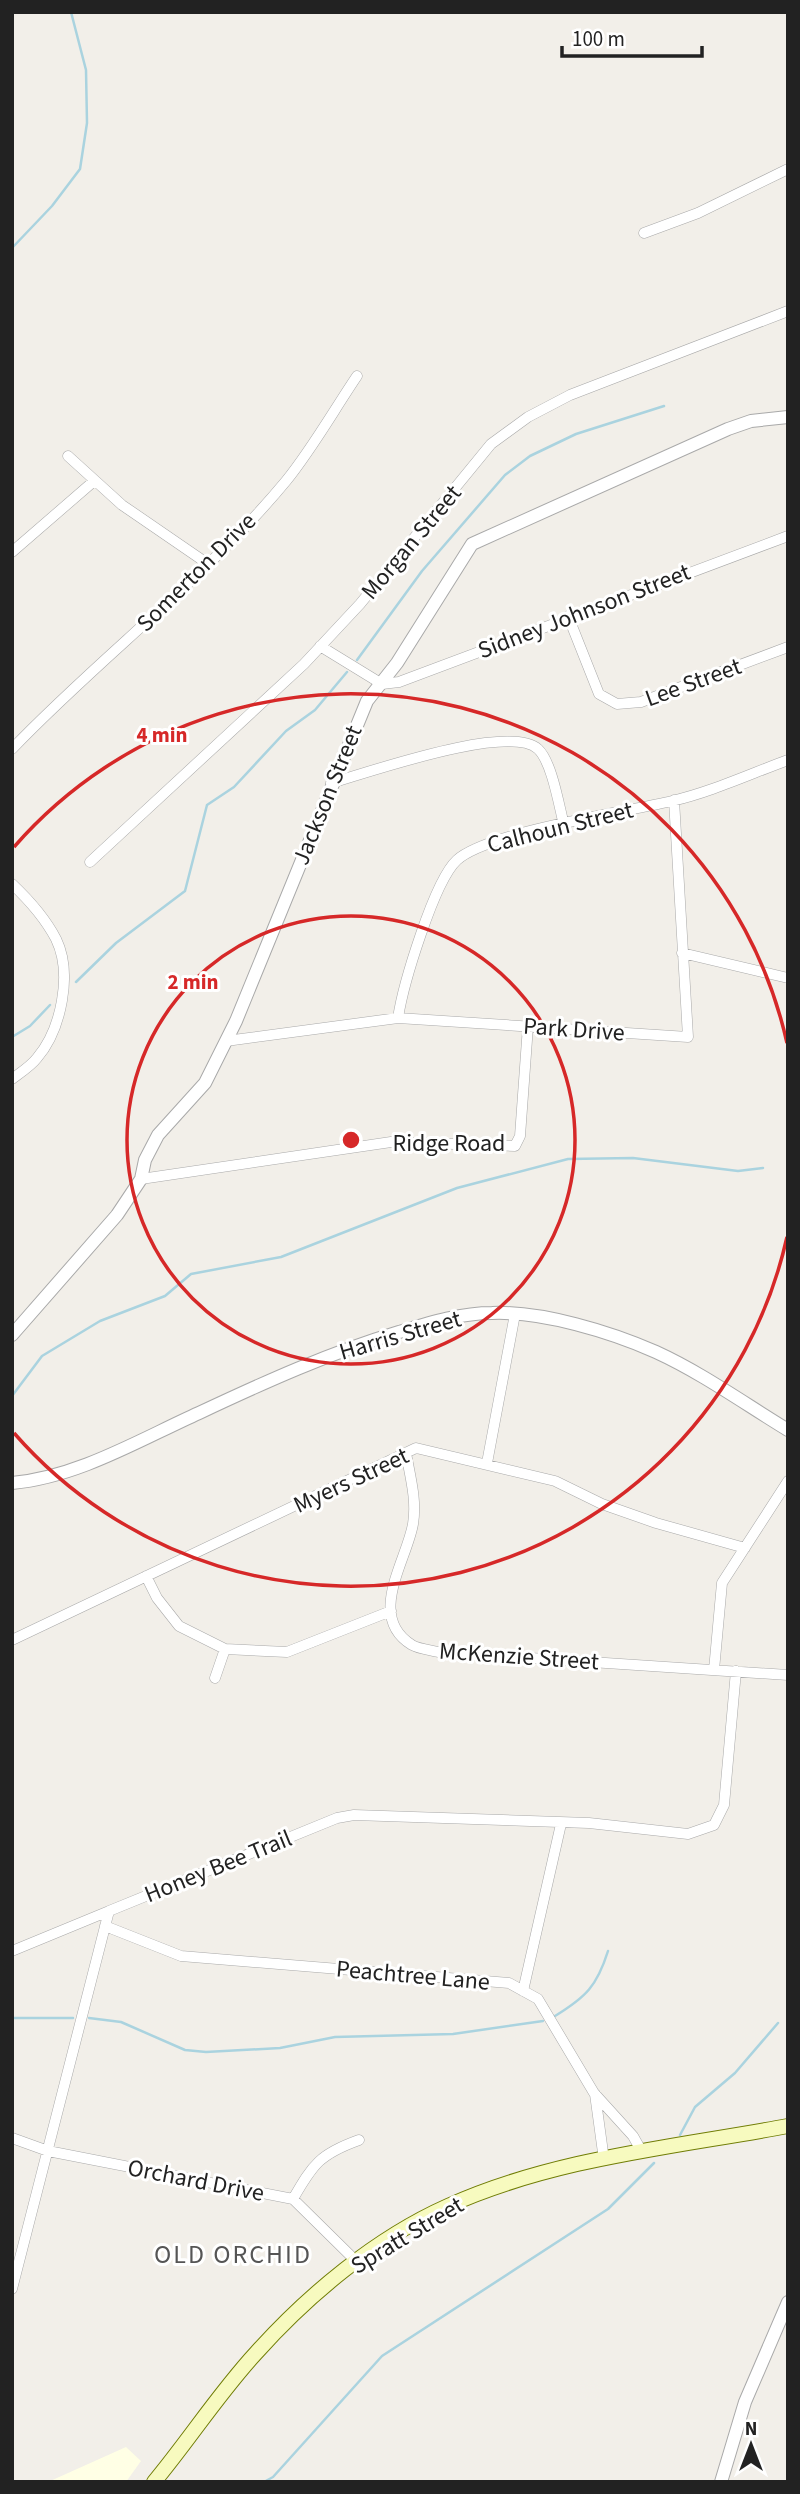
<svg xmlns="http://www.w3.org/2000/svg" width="800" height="2494" font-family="'Source Sans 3',sans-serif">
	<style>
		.education { fill: #ffffe5 }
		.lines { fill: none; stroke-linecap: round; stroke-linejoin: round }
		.stream { stroke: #aad3df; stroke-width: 2.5 }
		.minor-casing { stroke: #a9a9a9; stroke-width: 11 }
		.tertiary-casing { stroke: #a9a9a9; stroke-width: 14 }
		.secondary-casing { stroke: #707d05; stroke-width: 16 }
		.minor { stroke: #fff; stroke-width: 10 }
		.tertiary { stroke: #fff; stroke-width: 12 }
		.secondary { stroke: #f7fabf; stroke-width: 14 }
		.ring { fill: none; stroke: #d62828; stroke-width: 3.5 }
		.labels { text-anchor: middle; stroke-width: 6; stroke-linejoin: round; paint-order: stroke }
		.street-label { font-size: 24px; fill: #222; stroke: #fff }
		.neighbourhood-label { font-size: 26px; letter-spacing: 2px; fill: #555; stroke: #fff }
		.centre { fill: #d62828; stroke: #fff; stroke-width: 3.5 }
		.ring-label { font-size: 21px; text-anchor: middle; font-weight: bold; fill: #d62828; stroke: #fff; stroke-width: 6; stroke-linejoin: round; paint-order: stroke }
	</style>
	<rect width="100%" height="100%" fill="#f2efe9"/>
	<path class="education" d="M126 2447 141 2461 126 2482H48Z"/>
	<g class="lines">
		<path class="stream" d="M12 248 52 206 80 169 87 123 86 70 71 12
			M357 660 422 571 505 475 530 456 576 434 664 406
			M76 982 116 943 185 891 207 805 234 787 286 731 315 710 347 672
			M12 1037 30 1026 50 1005
			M12 1396 42 1356 100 1321 165 1296 191 1274 281 1257 457 1188 568 1159 633 1158 738 1171 763 1168
			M555 2016C586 1997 597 1986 608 1951
			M12 2018H73
			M89 2018 121 2022 185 2050 206 2052 280 2048 335 2037 453 2034 543 2021
			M680 2135 695 2107 735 2073 778 2023
			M264 2482 273 2477 382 2356 608 2209 654 2163"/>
		<g class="minor-casing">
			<path id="minor" d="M644 233 698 213 788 169
				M68 456 122 505 208 564
				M12 552 94 481
				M568 616 599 694 617 704 641 702 788 647
				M320 646 382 684 399 682 788 536
				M12 749C100 657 204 580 286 481 312 449 334 410 357 376
				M331 783C370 772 509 723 538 749 552 762 559 806 564 825
				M90 862 304 664 360 604 491 444 528 417 570 395 788 311
				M12 884C29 900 45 918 56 939 73 974 61 1030 37 1058 31 1066 20 1073 12 1079
				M682 953 788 978
				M398 1018C403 985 434 881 457 860 488 832 626 812 672 801 711 792 750 774 788 760
				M226 1041 398 1018 688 1037 674 800
				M141 1179 391 1142 515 1146 520 1136 528 1026
				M406 1453C410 1476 417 1500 413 1524 407 1560 366 1617 412 1645 419 1649 430 1650 438 1652L788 1675
				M487 1463 515 1314
				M146 1576 157 1598 179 1626 225 1649 287 1652 391 1611
				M12 1640 416 1448 555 1481 602 1504 656 1523 745 1548
				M714 1670 722 1583 788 1481
				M215 1678 225 1649
				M105 1926 181 1956 509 1983 538 1999 594 2093 633 2136 642 2152
				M12 1951 109 1911
				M523 1991 561 1824
				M595 2094 604 2160
				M12 2138 48 2151 293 2199 357 2262
				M293 2199C313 2164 320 2154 359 2140
				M12 2289 109 1911 337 1818 354 1815 589 1823 688 1834 714 1825 724 1805 736 1671"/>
		</g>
		<g class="tertiary-casing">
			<path id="tertiary" d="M12 1335 117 1215 141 1179 145 1160 158 1135 205 1083 236 1021 367 701 397 663 472 544 728 429 751 421 788 417
				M12 1483C78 1477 139 1440 199 1413 265 1382 329 1353 399 1332 429 1323 461 1313 492 1313 542 1311 611 1332 656 1352 702 1373 745 1404 788 1430
				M721 2482 745 2402 788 2302"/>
		</g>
		<g class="secondary-casing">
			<path id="secondary" d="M154 2482C189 2440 219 2393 256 2353 308 2295 376 2238 448 2206 554 2158 675 2147 788 2126"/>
		</g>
		<use href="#minor" class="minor"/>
		<use href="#tertiary" class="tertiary"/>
		<use href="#secondary" class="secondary"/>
	</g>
	<g class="ring">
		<circle cx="351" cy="1140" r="224"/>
		<path d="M787 1237A447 447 0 0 1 14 1433M14 847A447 447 0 0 1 787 1043"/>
	</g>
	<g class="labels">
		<g class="street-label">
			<text transform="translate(411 542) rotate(-50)" y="8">Morgan Street</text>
			<text transform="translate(196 572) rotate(-45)" y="8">Somerton Drive</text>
			<text transform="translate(584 611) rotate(-21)" y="8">Sidney Johnson Street</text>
			<text transform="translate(693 682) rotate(-20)" y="8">Lee Street</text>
			<text transform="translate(327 795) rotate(-68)" y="8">Jackson Street</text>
			<text transform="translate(560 827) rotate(-14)" y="8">Calhoun Street</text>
			<text transform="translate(574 1029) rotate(4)" y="8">Park Drive</text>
			<text x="449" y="1151">Ridge Road</text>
			<text transform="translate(400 1335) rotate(-16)" y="8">Harris Street</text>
			<text transform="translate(351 1480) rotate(-25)" y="8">Myers Street</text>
			<text transform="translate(519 1656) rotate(4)" y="8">McKenzie Street</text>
			<text transform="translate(218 1866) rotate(-22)" y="8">Honey Bee Trail</text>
			<text transform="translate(413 1975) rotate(5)" y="8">Peachtree Lane</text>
			<text transform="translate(196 2180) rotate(11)" y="8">Orchard Drive</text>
			<text transform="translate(407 2235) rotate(-31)" y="8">Spratt Street</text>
		</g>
		<g class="neighbourhood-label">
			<text x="233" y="2263">OLD ORCHID</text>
		</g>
	</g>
	<circle cx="351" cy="1140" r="10" class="centre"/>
	<g class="ring-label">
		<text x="162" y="742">4 min</text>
		<text x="193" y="989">2 min</text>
	</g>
	<rect width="800" height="2494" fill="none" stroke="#222222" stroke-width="28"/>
	<g transform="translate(751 2445)" stroke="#ffffff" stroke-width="5" paint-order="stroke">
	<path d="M0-5L12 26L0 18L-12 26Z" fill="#222222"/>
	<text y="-10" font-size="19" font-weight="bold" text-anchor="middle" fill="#222222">N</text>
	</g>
	<path d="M562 46v10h140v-10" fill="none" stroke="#222222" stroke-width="3.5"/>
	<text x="572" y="46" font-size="21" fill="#222222" stroke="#ffffff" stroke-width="5" paint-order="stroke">100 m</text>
</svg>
